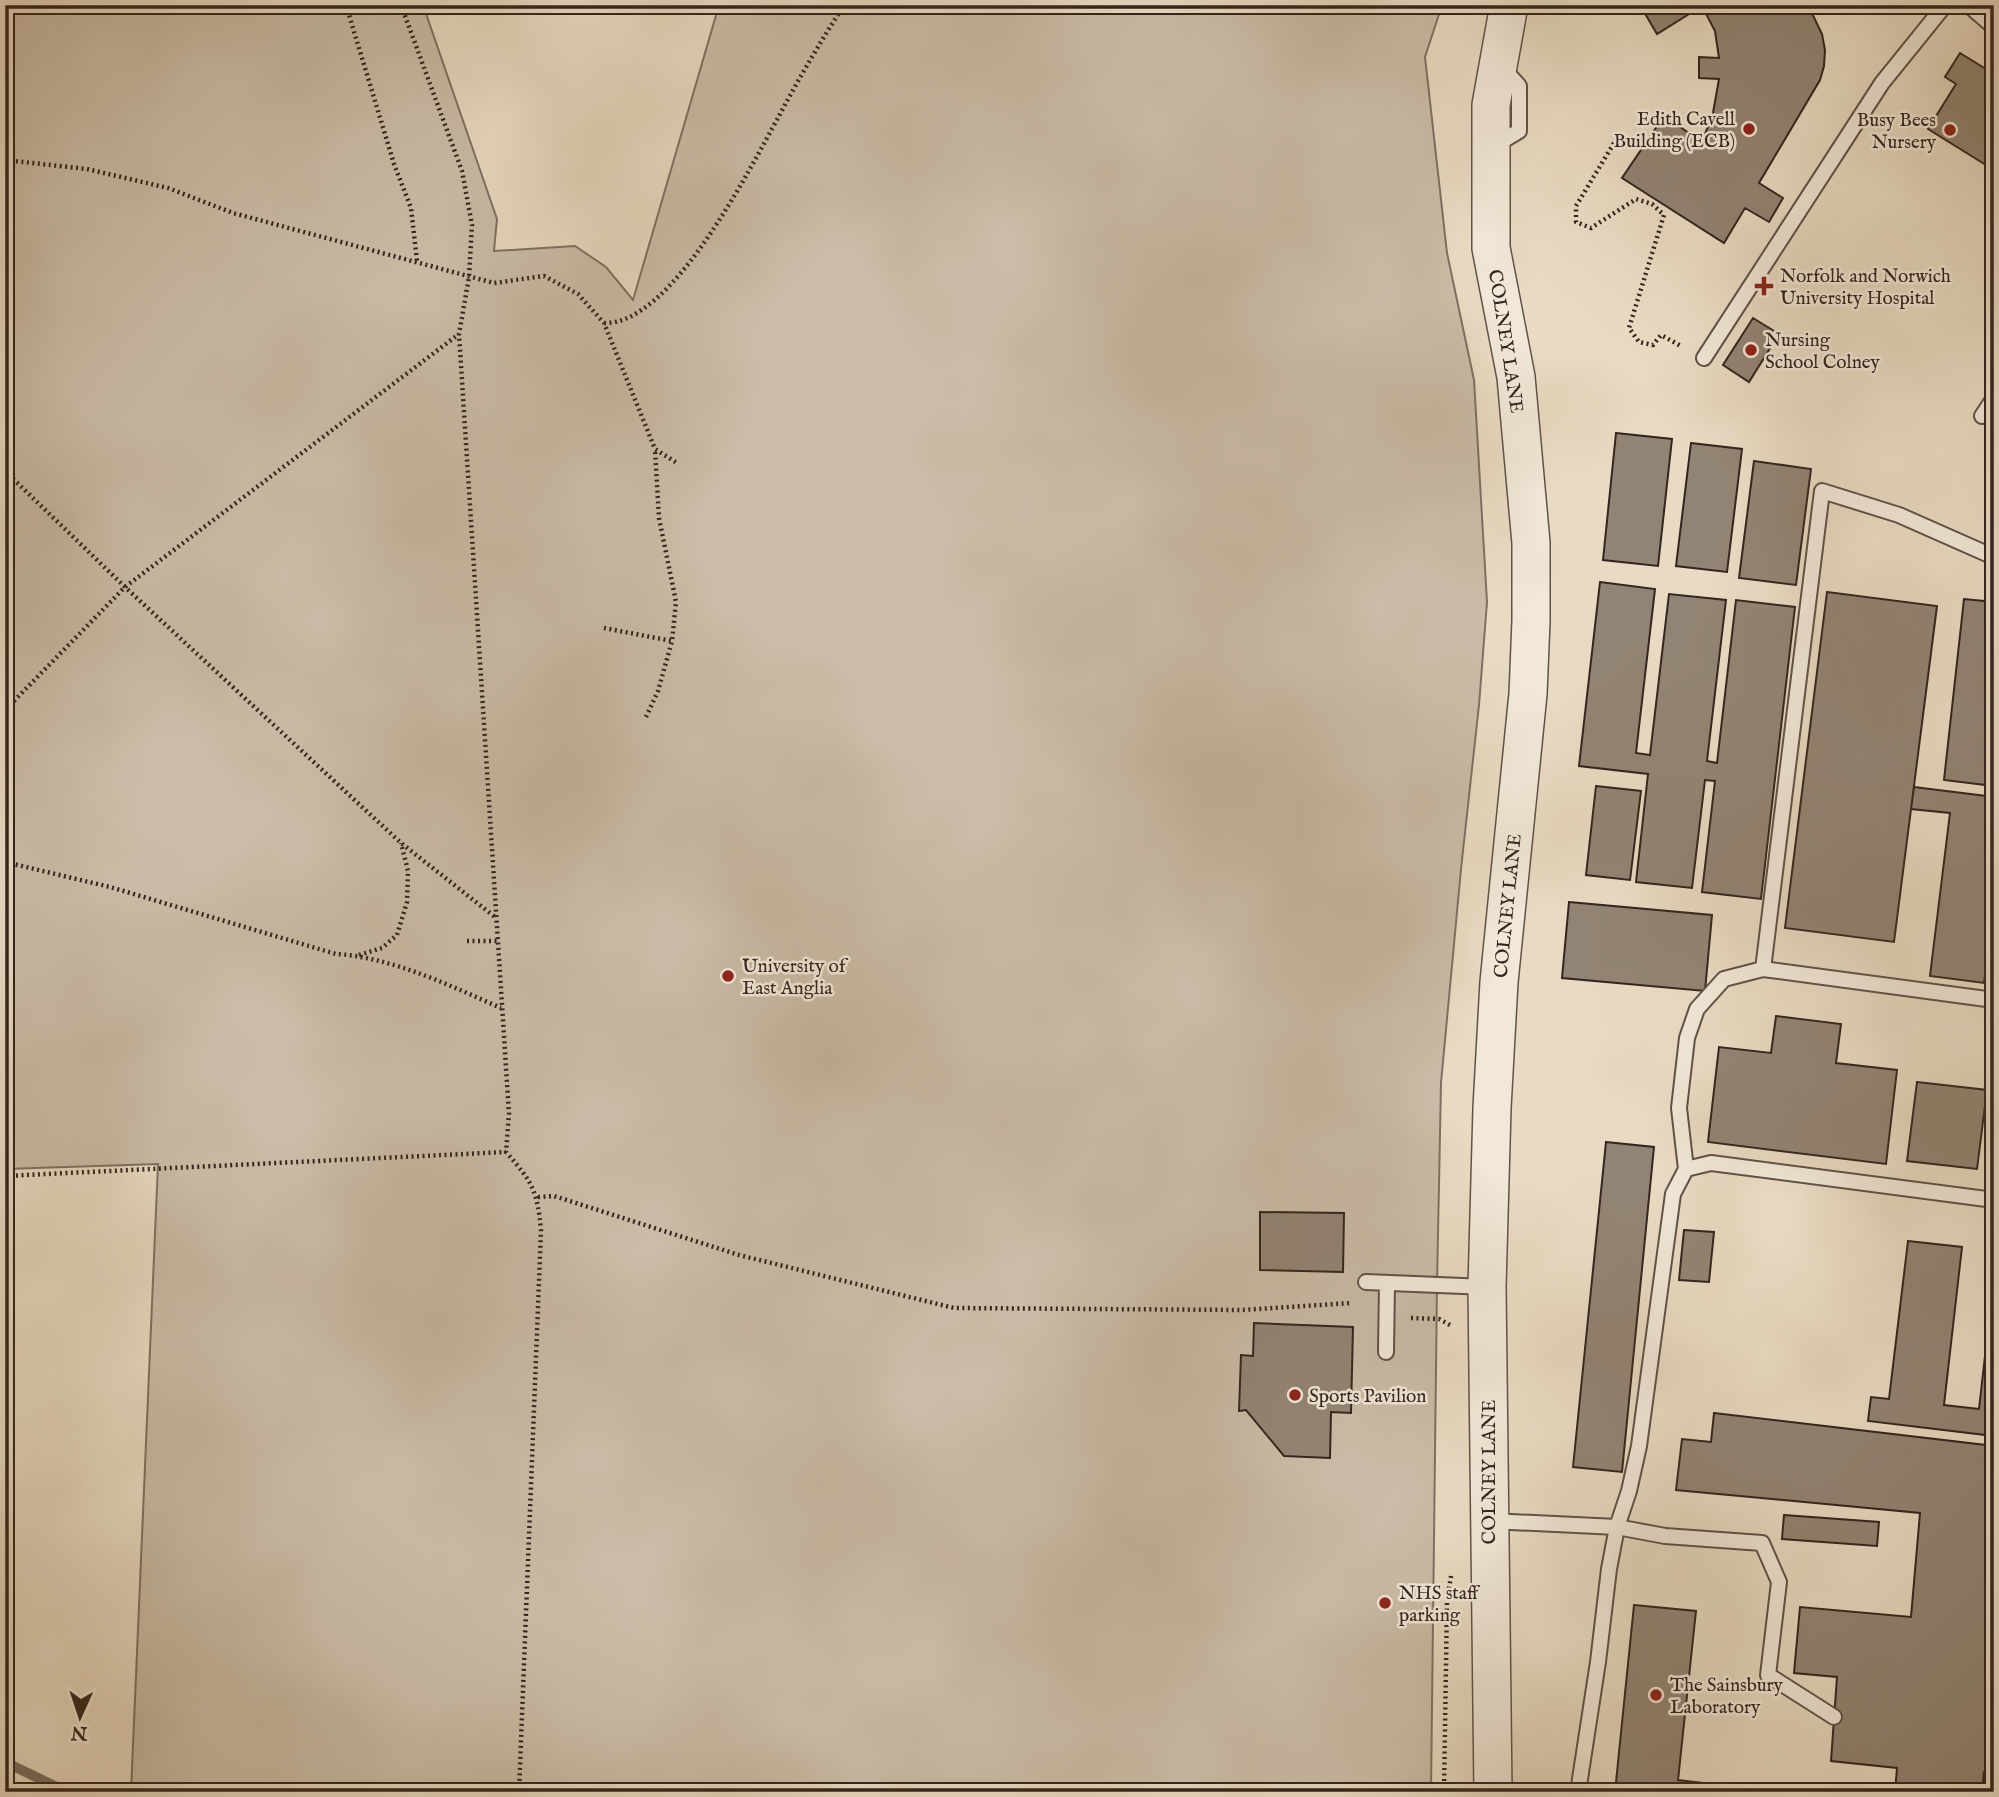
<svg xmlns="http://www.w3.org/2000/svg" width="1999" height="1797" font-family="'IM FELL English',serif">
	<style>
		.green { fill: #cabca7; stroke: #7e7063; stroke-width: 2 }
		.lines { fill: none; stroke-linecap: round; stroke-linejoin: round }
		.stream { stroke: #7b6d60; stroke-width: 10 }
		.building { fill: #928474; stroke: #33251f; stroke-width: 2 }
		.service-casing { stroke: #605248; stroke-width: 18 }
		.minor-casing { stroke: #605248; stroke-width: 32 }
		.tertiary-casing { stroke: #605248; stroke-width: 40 }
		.path { stroke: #33251f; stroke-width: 4.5; stroke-dasharray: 2 3.5; stroke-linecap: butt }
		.service { stroke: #f1e8d8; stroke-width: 14 }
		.minor { stroke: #f1e8d8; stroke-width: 28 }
		.tertiary { stroke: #f1e8d8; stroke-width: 37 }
		.poi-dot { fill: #8f2418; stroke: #f1e8d8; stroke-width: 2.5 }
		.labels { text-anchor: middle; stroke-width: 5; stroke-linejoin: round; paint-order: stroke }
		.poi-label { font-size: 19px; fill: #33251f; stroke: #f1e8d8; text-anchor: start }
		.street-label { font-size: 19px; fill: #33251f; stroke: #f1e8d8 }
	</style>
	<rect width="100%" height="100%" fill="#e9dbc3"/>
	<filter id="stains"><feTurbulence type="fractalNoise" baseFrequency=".00286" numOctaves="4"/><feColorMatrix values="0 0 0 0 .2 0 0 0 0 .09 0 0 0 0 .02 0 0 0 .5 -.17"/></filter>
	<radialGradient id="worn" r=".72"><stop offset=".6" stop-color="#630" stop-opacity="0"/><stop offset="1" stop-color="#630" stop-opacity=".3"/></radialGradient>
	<path class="green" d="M5 5H423L497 219 494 251 575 246 606 267 633 300 719 5H1442L1425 57 1447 253 1474 380 1487 602 1479 705 1461 869 1441 1083 1437 1285 1431 1792H131L158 1164 5 1169Z"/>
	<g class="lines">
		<path class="stream" d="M5 1762 67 1792"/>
	</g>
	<path class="building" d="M1640 5H1808L1822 34 1825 50 1824 66 1820 80 1759 183 1783 198 1769 222 1745 208 1724 243 1622 178 1664 116 1702 142 1713 113 1719 79 1699 78V57L1719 58 1715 31 1702 6 1657 34Z
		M1960 53 1994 74V170L1928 129 1956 84 1945 77Z
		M1753 318 1779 334 1749 382 1723 365Z
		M1616 433 1672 439 1658 566 1603 560Z
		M1691 443 1742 449 1727 572 1676 566Z
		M1754 461 1811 469 1796 585 1739 578Z
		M1600 582 1655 589 1636 753 1650 755 1669 594 1726 600 1707 761 1717 763 1736 600 1795 607 1761 899 1702 892 1715 781 1705 780 1692 888 1636 882 1648 774 1579 766Z
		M1827 592 1937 606 1894 942 1785 928Z
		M1964 599 1994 602V786L1944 780Z
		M1596 786 1641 791 1630 880 1586 875Z
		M1914 787 1994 797V909L1984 983 1930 976 1950 813 1911 809Z
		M1569 902 1712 915 1705 991 1562 978Z
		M1776 1016 1841 1024 1836 1063 1897 1070 1886 1164 1708 1142 1719 1047 1771 1053Z
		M1917 1082 1987 1090 1977 1169 1907 1161Z
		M1994 1129V1194L1989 1193Z
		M1606 1142 1654 1147 1622 1472 1573 1467Z
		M1260 1212 1344 1213 1343 1272 1260 1270Z
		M1684 1230 1714 1232 1709 1282 1679 1280Z
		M1908 1241 1962 1247 1944 1405 1979 1409 1994 1276V1436L1868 1421 1871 1397 1889 1399Z
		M1254 1323 1353 1327 1351 1413 1331 1412 1330 1458 1284 1456 1246 1410 1239 1411 1241 1355 1253 1356Z
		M1714 1413 1994 1446V1773L1984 1772 1982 1792H1895L1897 1768 1831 1761 1837 1677 1794 1673 1800 1607 1911 1617 1920 1513 1676 1490 1682 1439 1711 1442Z
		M1784 1515 1879 1522 1877 1546 1782 1539Z
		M1634 1605 1696 1611 1678 1780 1779 1792H1615Z"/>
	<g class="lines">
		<g class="service-casing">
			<path id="service" d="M1494 146 1519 131V86L1502 67
				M1704 358 1882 83 1945 5
				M1982 416 1994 398
				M1994 557 1899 515 1822 491 1763 969 1994 1000
				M1686 1169 1679 1108 1687 1038 1697 1009 1724 979 1763 969
				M1366 1282 1487 1287
				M1386 1352 1387 1283
				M1490 1521 1617 1527 1665 1536 1762 1543 1779 1582 1768 1675 1834 1717
				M1578 1792 1598 1662 1609 1569 1617 1527 1629 1491 1639 1446 1673 1194 1686 1169 1711 1163 1994 1200"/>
		</g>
		<g class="minor-casing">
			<path id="minor" d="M1979 5 1994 18"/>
		</g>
		<g class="tertiary-casing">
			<g id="tertiary">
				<path id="s1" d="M1493 1792 1487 1287 1492 1108 1499 982 1528 694 1531 621V543L1516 377 1491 248V105L1509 5"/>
			</g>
		</g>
		<path class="path" d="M346 5 394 164 411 208 417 261
			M401 5 462 171 472 225 469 277 459 334 509 1114 506 1152C533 1183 537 1190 541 1230L519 1792
			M1614 143 1576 206V222L1591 228 1636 199 1652 204 1664 215 1629 328 1639 342 1653 345 1661 335 1681 346
			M5 160 87 169 168 188 233 213 494 283 544 276 578 294 604 323 655 449 677 463
			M604 323C672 325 750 168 779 116 799 78 821 41 844 5
			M5 471 125 587 401 843 495 917
			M604 628 672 641
			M5 715 13 702 125 587 459 334
			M646 717 658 691 672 641 676 602 659 518 655 450
			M5 862 110 887 336 954C391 957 451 986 501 1008
			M467 941H498
			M359 955 382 948 397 935 407 902 408 871 401 843
			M5 1176 506 1152
			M538 1197 554 1196 739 1255 954 1308 1242 1310 1351 1303
			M1411 1318 1439 1319 1450 1325
			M1444 1792 1447 1601 1451 1576"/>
		<use href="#service" class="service"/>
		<use href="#minor" class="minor"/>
		<use href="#tertiary" class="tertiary"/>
	</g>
	<g class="poi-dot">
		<circle cx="1749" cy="129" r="7"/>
		<circle cx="1950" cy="130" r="7"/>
		<path d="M1760.5 275.5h7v7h7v7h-7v7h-7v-7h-7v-7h7z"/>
		<circle cx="1751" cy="350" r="7"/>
		<circle cx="728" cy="976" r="7"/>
		<circle cx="1295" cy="1395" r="7"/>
		<circle cx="1385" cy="1603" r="7"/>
		<circle cx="1656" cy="1695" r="7"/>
	</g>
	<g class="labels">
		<g class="poi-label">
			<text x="1735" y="125" text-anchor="end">Edith Cavell<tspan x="1735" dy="22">Building (ECB)</tspan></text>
			<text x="1936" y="126" text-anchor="end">Busy Bees<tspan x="1936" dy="22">Nursery</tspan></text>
			<text x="1780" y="282">Norfolk and Norwich<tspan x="1780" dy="22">University Hospital</tspan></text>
			<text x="1765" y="346">Nursing<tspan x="1765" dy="22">School Colney</tspan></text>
			<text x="742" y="972">University of<tspan x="742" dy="22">East Anglia</tspan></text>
			<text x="1309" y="1402">Sports Pavilion</text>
			<text x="1399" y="1599">NHS staff<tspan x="1399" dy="22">parking</tspan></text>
			<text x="1670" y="1691">The Sainsbury<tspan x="1670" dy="22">Laboratory</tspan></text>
		</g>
		<g class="street-label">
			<text transform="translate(1507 341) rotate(81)" y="7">COLNEY LANE</text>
			<text dy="7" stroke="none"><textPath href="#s1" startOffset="887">COLNEY LANE</textPath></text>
			<text transform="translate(1488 1472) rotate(-90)" y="7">COLNEY LANE</text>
		</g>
	</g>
	<rect width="1999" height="1797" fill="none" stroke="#e9dbc3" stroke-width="28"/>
	<rect x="7" y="7" width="1985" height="1783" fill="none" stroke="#33251f" stroke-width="3.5"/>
	<rect x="14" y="14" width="1971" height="1769" fill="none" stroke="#33251f" stroke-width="2"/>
	<g transform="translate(80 1717) rotate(183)" stroke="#f1e8d8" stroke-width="5" paint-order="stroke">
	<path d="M0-5L12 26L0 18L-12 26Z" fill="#33251f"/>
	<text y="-10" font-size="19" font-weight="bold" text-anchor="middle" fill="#33251f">N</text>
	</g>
	<rect width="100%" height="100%" filter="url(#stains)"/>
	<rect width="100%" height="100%" fill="url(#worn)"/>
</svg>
